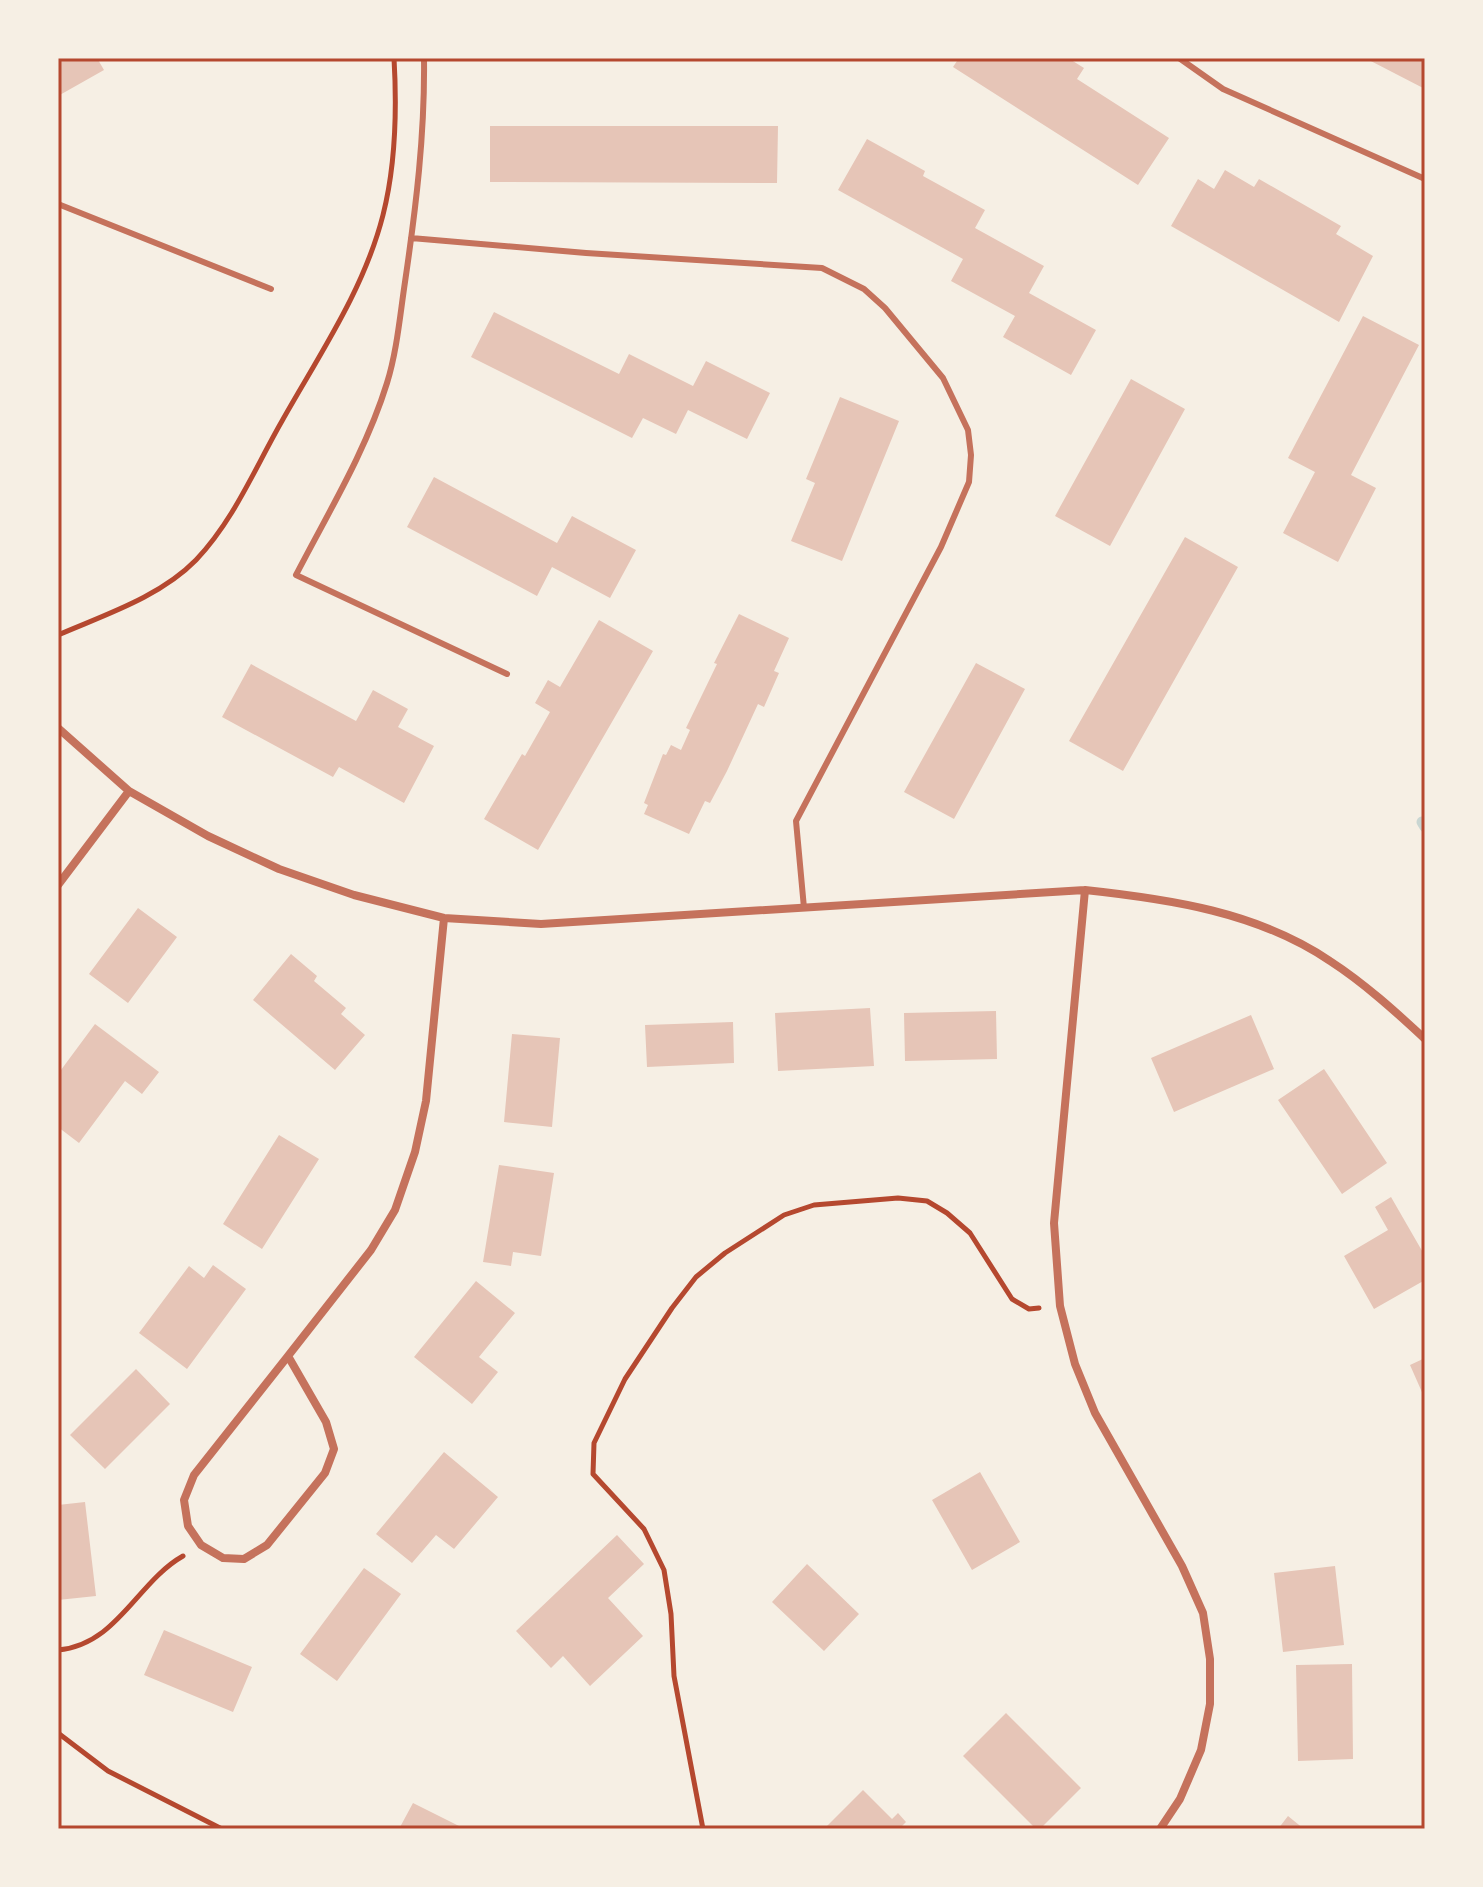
<svg xmlns="http://www.w3.org/2000/svg" width="1483" height="1887" font-family="Barlow,sans-serif">
	<style>
		.lines { fill: none; stroke-linecap: round; stroke-linejoin: round }
		.stream { stroke: #c9d6d2; stroke-width: 11 }
		.building { fill: #e6c5b7 }
		.path { stroke: #b5482f; stroke-width: 5 }
		.service { stroke: #c5725c; stroke-width: 6 }
		.minor { stroke: #c5725c; stroke-width: 8 }
		.neatline { fill: none; stroke: #b5482f; stroke-width: 3 }
	</style>
	<rect width="100%" height="100%" fill="#f6efe4"/>
	<g class="lines">
		<path class="stream" d="M1422 822 1425 827"/>
	</g>
	<path class="building" d="M58 58H97L104 70 58 96Z
		M959 58H1068L1084 68 1077 79 1169 138 1138 185 953 67Z
		M1365 58H1425V89Z
		M490 126H778L777 183 490 182Z
		M867 139 925 171 923 176 985 210 975 228 1044 266 1029 293 1096 330 1071 375 1003 337 1015 316 951 281 963 259 838 190Z
		M1225 170 1254 187 1259 179 1341 226 1336 234 1373 256 1339 322 1171 226 1198 179 1214 189Z
		M494 312 619 374 629 354 693 386 706 361 770 393 747 439 688 410 676 434 643 418 632 438 471 357Z
		M1363 316 1419 345 1351 475 1376 488 1338 562 1283 533 1315 472 1288 458Z
		M1131 379 1185 409 1110 546 1055 516Z
		M840 397 899 421 842 561 791 541 815 483 806 479Z
		M434 477 557 543 572 516 636 550 610 598 552 567 537 596 407 527Z
		M1185 537 1238 567 1123 771 1069 741Z
		M739 614 789 638 774 671 779 673 764 707 758 704 727 771 710 803 705 801 689 834 644 814 648 805 644 803 663 754 666 755 671 745 681 750 690 730 686 728 717 664 714 663Z
		M599 620 653 651 538 850 484 819 522 754 525 756 550 712 535 703 548 680 560 687Z
		M976 663 1025 689 954 819 904 792Z
		M251 664 356 721 373 690 408 709 398 727 434 746 404 803 339 767 333 777 222 717Z
		M138 908 177 937 128 1003 89 974Z
		M291 954 317 976 314 981 346 1008 341 1014 365 1035 335 1070 253 1000Z
		M870 1008 874 1066 778 1071 775 1013Z
		M996 1011 997 1059 905 1061 904 1013Z
		M1251 1015 1274 1069 1174 1112 1151 1058Z
		M733 1022 734 1063 647 1067 645 1025Z
		M95 1024 159 1072 142 1094 125 1081 79 1143 58 1127V1074Z
		M512 1034 560 1038 552 1127 504 1122Z
		M1324 1069 1387 1163 1342 1194 1278 1100Z
		M279 1135 319 1159 262 1249 223 1224Z
		M499 1165 554 1173 541 1256 513 1252 511 1266 483 1262Z
		M1391 1197 1425 1256V1280L1374 1309 1344 1256 1388 1230 1375 1207Z
		M213 1265 246 1289 187 1369 139 1333 189 1266 204 1278Z
		M476 1281 515 1313 479 1357 498 1372 472 1404 414 1357Z
		M1425 1358V1399L1410 1365Z
		M136 1369 170 1404 105 1469 70 1435Z
		M444 1452 498 1497 454 1549 436 1535 412 1563 376 1534Z
		M980 1472 1020 1542 972 1570 932 1500Z
		M85 1502 96 1596 58 1600V1505Z
		M617 1535 644 1564 608 1598 643 1636 590 1686 563 1656 551 1668 516 1631Z
		M807 1564 859 1614 824 1651 772 1602Z
		M1335 1566 1344 1645 1283 1652 1274 1573Z
		M364 1568 401 1594 337 1681 300 1654Z
		M164 1630 252 1667 233 1712 144 1675Z
		M1352 1664 1353 1759 1298 1761 1296 1665Z
		M1006 1713 1081 1788 1040 1829H1036L963 1756Z
		M863 1790 892 1819 898 1813 906 1822 899 1829H824Z
		M413 1803 465 1829H399Z
		M1288 1816 1304 1829H1278Z"/>
	<g class="lines">
		<path class="path" d="M58 635C104 615 160 597 196 560 234 520 255 468 282 421 319 355 364 290 383 215 396 164 397 110 394 58
			M58 1650C117 1645 137 1582 183 1556
			M58 1733 108 1771 222 1829
			M703 1829 674 1676 671 1614 664 1570 644 1529 593 1474 594 1443 625 1379 672 1308 696 1277 725 1253 784 1215 814 1205 898 1198 927 1201 947 1213 970 1233 1012 1299 1029 1309 1039 1308"/>
		<path class="service" d="M424 58C425 134 416 207 405 282 400 315 397 351 387 383 366 451 328 513 296 575L507 674
			M1179 58 1223 89 1425 179
			M58 204 271 289
			M411 238 586 253 822 268 864 289 885 308 943 378 968 430 971 455 969 482 941 547 796 821 804 908"/>
		<path class="minor" d="M58 728 129 791 208 836 279 869 354 895 444 918 541 924 1085 890C1169 899 1258 912 1330 961 1364 983 1396 1012 1425 1039
			M58 885 129 791
			M1085 890 1054 1223 1060 1306 1075 1364 1095 1413 1182 1566 1203 1613 1210 1659V1704L1201 1750 1180 1799 1160 1829
			M288 1356 194 1475 184 1500 188 1526 201 1545 223 1558 244 1559 267 1545 325 1473 334 1449 326 1422 288 1356 371 1250 395 1210 415 1152 426 1101 444 918"/>
	</g>
	<rect width="1483" height="1887" fill="none" stroke="#f6efe4" stroke-width="120"/>
	<rect x="60" y="60" width="1363" height="1767" class="neatline"/>
</svg>
